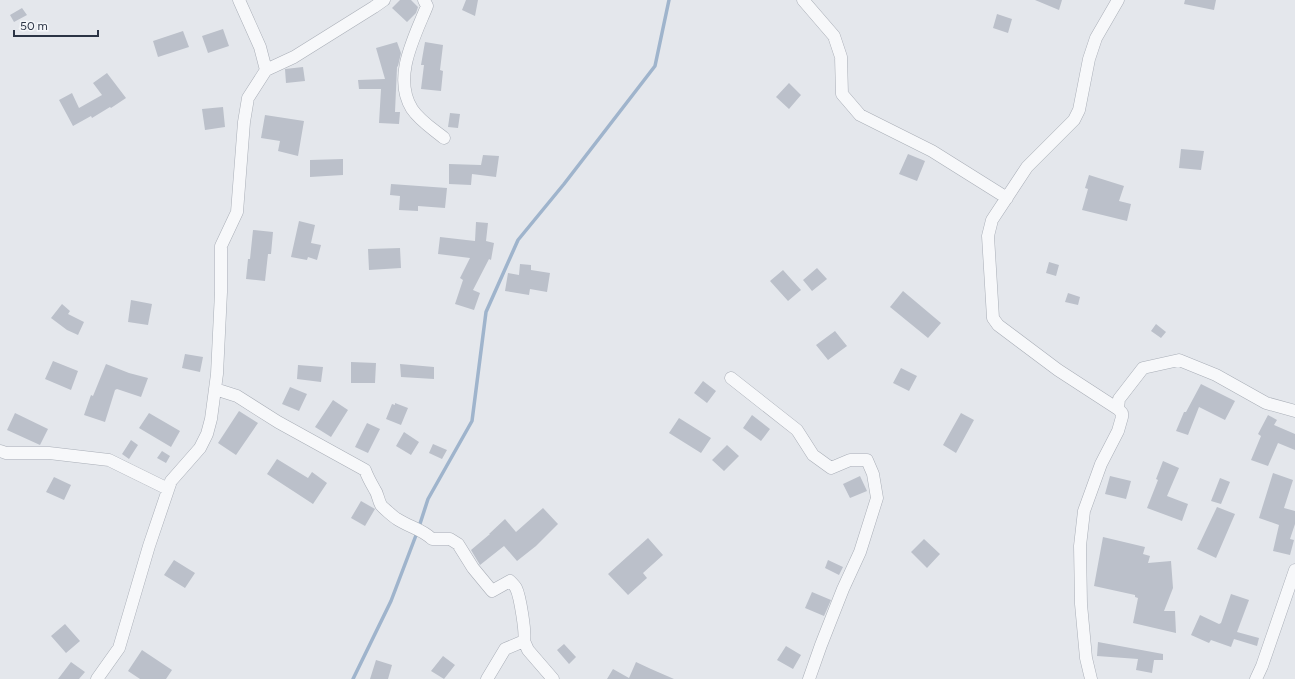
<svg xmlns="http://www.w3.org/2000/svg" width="1295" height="679" font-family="Figtree,sans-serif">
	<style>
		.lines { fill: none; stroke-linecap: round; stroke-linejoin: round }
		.stream { stroke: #9fb4cc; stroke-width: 3.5 }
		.building { fill: #bbc0ca }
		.minor-casing { stroke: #a9aeb7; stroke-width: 13 }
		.minor { stroke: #f7f8fa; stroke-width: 12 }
	</style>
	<rect width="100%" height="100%" fill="#e4e7ec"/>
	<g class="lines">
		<path class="stream" d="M353 679 391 601 418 530 428 499 472 421 486 312 518 240 564 184 655 66 669 0"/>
	</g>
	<path class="building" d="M400 0H411L418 7 416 13 407 22 392 8Z
		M466 0H478L475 16 462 10Z
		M1035 0H1062L1059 10Z
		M1185 0H1216L1214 10 1184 4Z
		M22 8 27 15 14 22 10 15Z
		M997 14 1012 19 1008 33 993 28Z
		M223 29 229 46 208 53 202 36Z
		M183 31 189 47 158 57 153 41Z
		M397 42 401 53 398 66 397 67 395 112H400L399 124 379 123 381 89H359L358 80 385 79 376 48Z
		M425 42 443 45 440 70 443 71 441 91 421 89 424 65H421Z
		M303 67 305 81 286 83 285 69Z
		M107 73 126 98 111 108 110 107 92 118 91 116 73 126 59 100 72 93 79 108 102 95 93 83Z
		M789 83 801 95 789 109 776 97Z
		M223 107 225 127 205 130 202 109Z
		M450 113 460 114 458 128 448 127Z
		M265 115 304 121 298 156 278 151 280 141 261 138Z
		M1181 149 1204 151 1201 170 1179 168Z
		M908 154 925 161 917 181 899 174Z
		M483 155 499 156 496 177 472 174 471 185 449 184V164L481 165Z
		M343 159V175L310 177V160Z
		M1089 175 1124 186 1119 201 1131 204 1127 221 1082 210 1088 189 1085 188Z
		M391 184 447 188 445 208 418 206V211L399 210 400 196 390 195Z
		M299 221 315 225 311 243 321 245 317 260 308 257 307 260 291 257Z
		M476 222 488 223 486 241 494 243 491 260 489 259 473 290 480 293 474 310 455 304 463 280 460 278 470 258 438 254 440 237 475 241Z
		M253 230 273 232 271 254H268L265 281 246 279 248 259H250Z
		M400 248 401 268 369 270 368 249Z
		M1049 262 1059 265 1056 276 1046 273Z
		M520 264 531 265V270L550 273 547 292 530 289 529 295 505 291 508 273 519 275Z
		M817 268 827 279 812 291 803 280Z
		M783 270 801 290 788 301 770 281Z
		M903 291 941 323 928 338 890 307Z
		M1068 293 1080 297 1078 305 1065 302Z
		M131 300 152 304 148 325 128 322Z
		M62 304 70 311 68 314 84 322 78 335 67 330 51 318Z
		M1156 324 1166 332 1161 338 1151 331Z
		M835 331 847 346 828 360 816 345Z
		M185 354 203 357 200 372 182 368Z
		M53 361 78 371 71 390 45 379Z
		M351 362 376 363 375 383H351Z
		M106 364 129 373 148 378 141 397 117 389 115 390 105 422 84 415 91 395 93 396Z
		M400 364 434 367V379L401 377Z
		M298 365 323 367 321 382 297 379Z
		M901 368 917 376 909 391 893 383Z
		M703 381 716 391 707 403 694 393Z
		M1201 384 1235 401 1225 420 1199 407 1188 435 1176 431 1184 412H1186Z
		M290 387 307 394 299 411 282 404Z
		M333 400 348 410 331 437 315 427Z
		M395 403 408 408 401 425 386 419 392 404 395 405Z
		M239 411 258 423 236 455 218 443Z
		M15 413 48 429 40 445 7 430Z
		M149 413 180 431 171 447 139 428Z
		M961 413 974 420 956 453 943 445Z
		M752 415 770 429 761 441 743 428Z
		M1268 415 1277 420 1274 425 1295 434V450L1278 443 1268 466 1251 460 1261 436 1258 434Z
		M679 418 711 438 701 453 669 433Z
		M367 423 380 429 368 453 355 447Z
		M404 432 419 442 411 455 396 446Z
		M131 440 138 445 129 459 122 454Z
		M433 444 447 450 442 459 429 453Z
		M727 445 739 456 724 471 712 460Z
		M162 451 170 456 166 463 157 458Z
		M277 459 308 478 312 472 327 483 313 504 267 474Z
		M1163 461 1179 468 1167 496 1188 504 1182 521 1147 508 1158 480 1156 479Z
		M1273 473 1293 480 1284 508 1295 511V524L1290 539 1294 540 1290 555 1273 551 1279 525 1259 518Z
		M860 476 867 491 850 498 843 484Z
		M1110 476 1131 481 1126 499 1105 494Z
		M54 477 71 485 64 500 46 492Z
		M1220 478 1230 482 1221 504 1211 501Z
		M361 501 375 509 365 526 351 518Z
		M1217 507 1235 514 1216 558 1197 549Z
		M543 508 558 524 536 546 517 561 504 546 480 565 471 550 490 534H489L505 519 516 532Z
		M1103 537 1145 547 1143 554 1150 556 1148 563 1171 561 1173 588 1164 611H1175L1176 633 1133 623 1138 598 1135 597V595L1094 586Z
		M648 538 663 555 643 573 647 578 628 595 608 574Z
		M924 539 940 554 927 568 911 552Z
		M174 560 195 573 185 588 164 575Z
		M828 560 843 567 839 575 825 568Z
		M812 592 831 600 824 616 805 608Z
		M1231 594 1249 600 1237 632 1259 638 1257 646 1234 639 1231 647 1211 640 1209 643 1191 635 1200 615 1219 624 1221 623Z
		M65 624 80 641 66 653 51 636Z
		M1098 642 1163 654V660H1154L1152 673 1136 670 1138 659 1097 656Z
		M564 644 576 657 569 664 557 650Z
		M786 646 801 655 793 669 777 660Z
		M142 650 172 670 166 679H140L128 671Z
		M443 656 455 665 444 679 431 671Z
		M376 660 392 665 388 679H370Z
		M71 662 85 672 79 679H58Z
		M636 662 651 669 674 679H607L613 669 629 678Z"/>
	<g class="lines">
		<g class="minor-casing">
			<path id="minor" d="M239 0 260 47 266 70
				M424 0 427 6C415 36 392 77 412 109 420 121 433 129 444 138
				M803 0 834 36 841 57 842 94 860 115 932 151 1007 198
				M731 378 797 430 813 455 831 468 850 460H867L873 474 877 498 860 552 843 589 821 645 809 679
				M215 389 237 396 278 422 365 470C368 478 371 483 375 490 378 494 378 500 381 505 382 507 395 518 397 519 409 527 422 529 432 539H450L458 544 473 568 492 591 510 581C512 583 515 586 516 588 520 596 526 633 524 641L528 650 553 679
				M1118 409 1119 399 1143 368 1179 360 1216 375 1266 403 1295 411
				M0 451 6 453H49L109 460 168 489
				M97 679 119 648 149 546 171 481 200 448 207 434 211 419 217 374 221 292V246L237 212 244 122 248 98 266 70 294 57 374 7 384 0
				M487 679 505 649 524 641
				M1091 679 1086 658 1081 604 1080 546 1084 511 1101 464 1118 431 1122 417V413L1118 409 1058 370 998 325 993 318 988 236 992 220 1027 167 1074 120 1079 110 1089 59 1096 38 1118 0
				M1256 679 1262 666 1295 570"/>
		</g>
		<use href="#minor" class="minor"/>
	</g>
	<path d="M14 30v6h84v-6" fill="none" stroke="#2b3445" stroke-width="2"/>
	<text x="20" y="30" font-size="12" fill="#2b3445" stroke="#f4f6f9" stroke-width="3" paint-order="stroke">50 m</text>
</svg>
